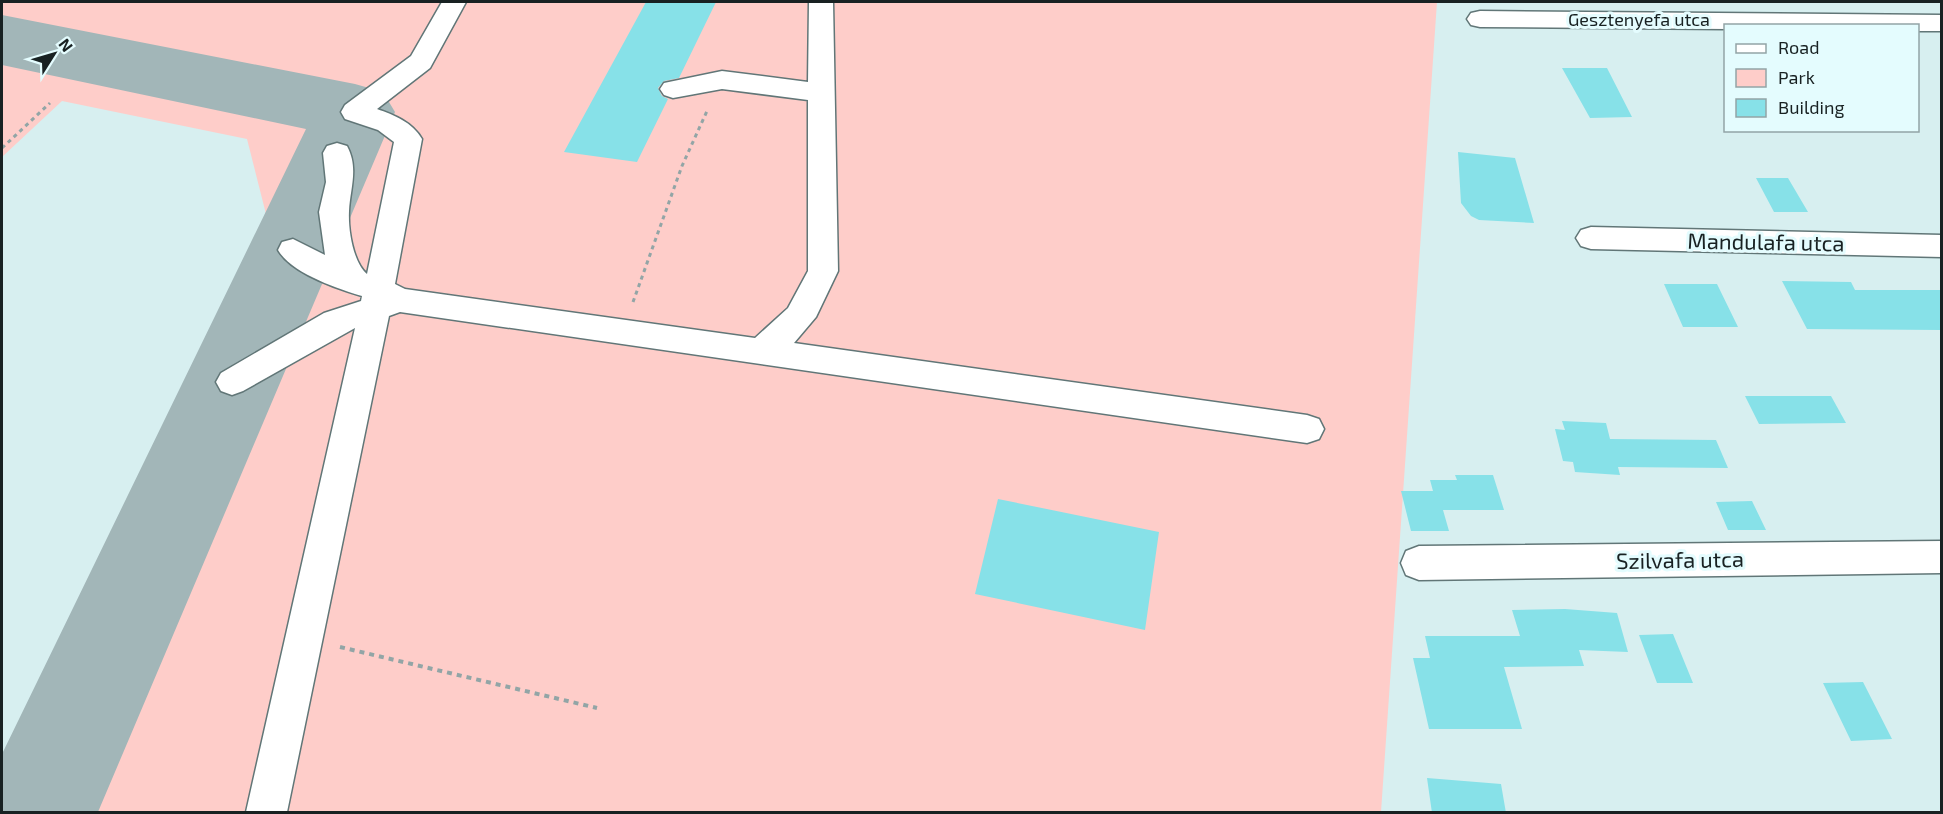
<svg xmlns="http://www.w3.org/2000/svg" width="1943" height="814" font-family="'Exo 2',sans-serif">
	<style>
		.green { fill: #fecdc9 }
		.lines { fill: none; stroke-linecap: round; stroke-linejoin: round }
		.taxiway { fill: #a2b6b8; fill-rule: evenodd }
		.building { fill: #87e1e8 }
		.minor-casing { stroke: #617677; stroke-width: 3 }
		.path-far1 { stroke: #92a5a6; stroke-width: 3; stroke-dasharray: 4 4; stroke-linecap: butt }
		.path { stroke: #92a5a6; stroke-width: 4; stroke-dasharray: 5 5; stroke-linecap: butt }
		.minor { fill: #fff; fill-rule: evenodd }
		.labels { text-anchor: middle; stroke-width: 6; stroke-linejoin: round; paint-order: stroke }
		.far-street-label { font-size: 18px; fill: #182122; stroke: #e4fcfe }
		.street-label { font-size: 22px; fill: #182122; stroke: #e4fcfe }
	</style>
	<rect width="100%" height="100%" fill="#d7eff0"/>
	<path class="green" d="M2 2H1437L1381 812H2V782L254 252 267 218 247 139 62 101 2 157Z"/>
	<g class="lines">
		<path class="taxiway" d="M2 15 355 84 383 92 395 112 98 812H2V754L306 129 2 65Z"/>
	</g>
	<path class="building" d="M646 2H716L679 78 664 81 658 88 662 96 668 99 637 162 564 152Z
		M1562 68H1607L1632 117 1590 118Z
		M1458 152 1515 158 1534 223 1479 220 1471 216 1461 203Z
		M1756 178H1788L1808 212H1774Z
		M1782 281 1851 282 1855 290H1941V330L1807 329Z
		M1664 284H1717L1738 327H1683Z
		M1745 396H1831L1846 423 1759 424Z
		M1562 421 1606 423 1610 439 1716 440 1728 468 1618 467 1620 475 1575 472 1573 462 1563 461 1555 429 1565 430Z
		M1455 475H1493L1504 510H1443L1449 531H1411L1401 491H1433L1430 480H1457Z
		M998 499 1159 532 1145 630 975 594Z
		M1752 501 1766 530H1728L1716 502Z
		M1565 609 1617 613 1628 652 1579 650 1584 666 1504 667 1522 729H1429L1413 658H1430L1425 636H1520L1512 610Z
		M1673 634 1693 683H1657L1639 635Z
		M1863 682 1892 739 1851 741 1823 683Z
		M1427 778 1501 784 1506 813H1432Z"/>
	<g class="lines">
		<g class="minor-casing">
			<path id="minor" d="M442 2H466L430 68 377 109C394 115 412 122 422 139L395 284 405 289 755 338 788 308 808 271V100L722 89 673 98 664 95 660 89 664 83 722 71 808 82 809 2H833L838 271 816 317 794 343 1307 415 1319 419 1324 429 1319 439 1307 443 400 312 389 316 287 812H246L355 328 243 391 232 395 221 391 216 382 221 373 324 313 361 301 362 296C338 289 291 273 278 250L282 242 293 239 325 255 319 212 326 182 323 153 327 146 337 143 347 146C359 168 350 189 349 211 348 230 353 262 367 274L394 142 378 130 345 119 341 112 345 105 411 56Z
				M1480 11 1942 15V31H1918V26H1726V29L1480 27 1471 25 1467 19 1471 13Z
				M1591 227 1942 235V257L1591 249 1581 246 1576 238 1581 230Z
				M1942 541V573L1419 580 1406 575 1401 563 1406 551 1419 546Z"/>
		</g>
		<path class="path-far1" d="M2 148 50 103
			M633 302 682 166 707 111"/>
		<path class="path" d="M340 647 597 708"/>
		<use href="#minor" class="minor"/>
	</g>
	<g class="labels">
		<g class="far-street-label">
			<text x="1639" y="26">Gesztenyefa utca</text>
		</g>
		<g class="street-label">
			<text transform="translate(1766 242) rotate(1)" y="8">Mandulafa utca</text>
			<text transform="translate(1680 560) rotate(-1)" y="8">Szilvafa utca</text>
		</g>
	</g>
	<rect width="1943" height="814" fill="none" stroke="#182122" stroke-width="6"/>
	<rect x="1724" y="24" width="195" height="108" fill="#e4fcfe" stroke="#92a4a6" stroke-width="1.5"/>
	<rect x="1736" y="44" width="30" height="9" fill="#ffffff" stroke="#92a4a6" stroke-width="1.5"/>
	<text x="1778" y="54" font-size="18" fill="#182122">Road</text>
	<rect x="1736" y="69" width="30" height="18" fill="#fecdc9" stroke="#92a4a6" stroke-width="1.5"/>
	<text x="1778" y="84" font-size="18" fill="#182122">Park</text>
	<rect x="1736" y="99" width="30" height="18" fill="#87e1e8" stroke="#92a4a6" stroke-width="1.5"/>
	<text x="1778" y="114" font-size="18" fill="#182122">Building</text>
	<g transform="translate(54 54) rotate(53)" stroke="#e4fcfe" stroke-width="4.5" paint-order="stroke">
	<path d="M0-4.5L10 22L0 15L-10 22Z" fill="#182122"/>
	<text y="-9" font-size="16" font-weight="bold" text-anchor="middle" fill="#182122">N</text>
	</g>
</svg>
